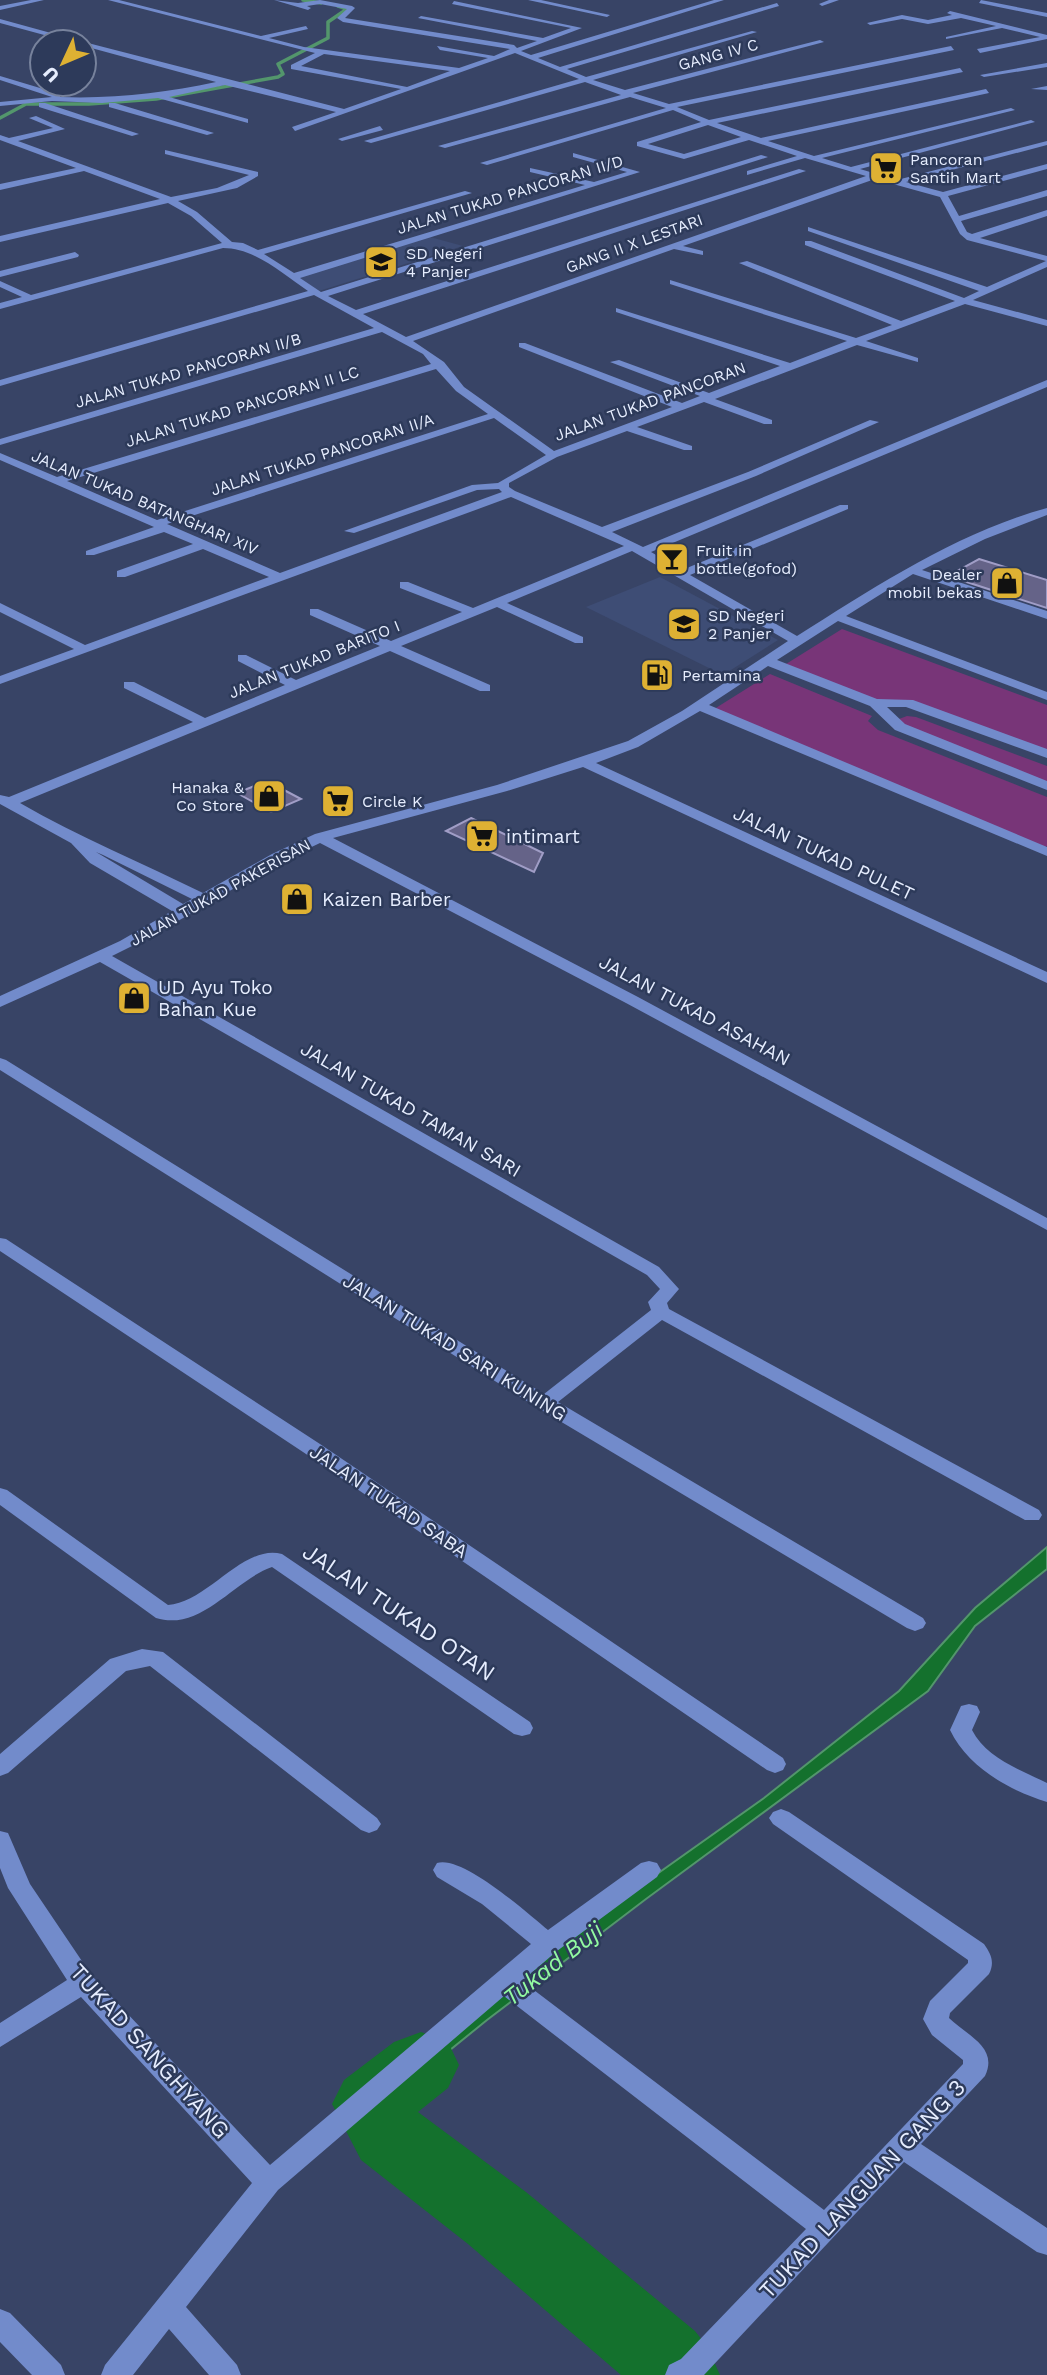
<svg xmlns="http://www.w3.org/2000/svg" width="1047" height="2375" font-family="'Work Sans',sans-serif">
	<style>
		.built { fill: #3e4d75 }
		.green { fill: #783578 }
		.water { fill: #14712d; stroke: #53966c; stroke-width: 2 }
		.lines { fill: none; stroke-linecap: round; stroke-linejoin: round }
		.stream { stroke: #53966c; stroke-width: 3.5 }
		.river { fill: #14712d; fill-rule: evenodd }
		.building { fill: #656388; stroke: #a09dc6; stroke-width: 2 }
		.minor { fill: #728bcb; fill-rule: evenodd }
		.labels { text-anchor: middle; stroke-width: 5; stroke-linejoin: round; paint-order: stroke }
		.far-street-label { font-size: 16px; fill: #e6edfe; stroke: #2d3a5a }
		.far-poi-label { font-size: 16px; fill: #e6edfe; stroke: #2d3a5a; text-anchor: start }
		.poi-label { font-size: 19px; fill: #e6edfe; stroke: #2d3a5a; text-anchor: start }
		.street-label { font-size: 19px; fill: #e6edfe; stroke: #2d3a5a }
		.near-street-label { font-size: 23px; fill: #e6edfe; stroke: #2d3a5a }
		.near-water-label { font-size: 24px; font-style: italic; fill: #92faa1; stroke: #2d3a5a }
	</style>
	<rect width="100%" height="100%" fill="#384466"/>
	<path class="built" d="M430 237 463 246 319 291 296 277Z
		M660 577 778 640 723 675 586 607Z"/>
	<path class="green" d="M842 629 1047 705V753L908 703 885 706 786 664Z
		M770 674 872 716 868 721 878 730 1047 797V846L1039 851 711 711Z
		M907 716 916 717 1047 766V783L901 727 899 719Z"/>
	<path class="water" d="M1047 1547V1569L975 1626 928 1691 646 1899 487 2020 355 2127 348 2119 581 1928 764 1798 899 1691 975 1608Z"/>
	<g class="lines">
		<path class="stream" d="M303 0 321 3
			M0 118 26 104H89L156 99 278 77 283 74 278 64 328 38V22L347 9 338 6"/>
		<path class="river" d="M421 2032 448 2042 459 2065 448 2088 418 2112 526 2192 695 2331 707 2346 720 2375H621L468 2244 361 2160 332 2104 344 2080 394 2042Z"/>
	</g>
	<path class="building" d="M979 559 1047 580V608L948 576Z
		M267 781 301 799 271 812 237 793Z
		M471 818 543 853 534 872 446 831Z"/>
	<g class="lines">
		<path class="minor" d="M31 0H44L0 10V6Z
			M108 0H119L261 36 306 26 308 29 269 38 304 47 459 68 488 58 440 50 437 46 494 56 510 49 343 22 337 18 347 9 320 4 307 6 311 8 308 10 274 0 298 3 320 0 352 6 355 8 345 18 514 45 517 48 537 41 418 18 421 16 543 38 571 28 452 4 454 1 582 28 521 51 531 55 714 0H724L538 58 560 67 777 3 779 6 567 69 586 77 752 31 757 32 593 80 625 90 820 40 824 42 633 93 669 104 951 46 954 50 677 107 709 120 960 68 963 72 717 123 761 138 986 89 989 93 768 141 814 156 1011 108 1015 110 822 158 851 167 1031 120 1035 122 860 169 897 180 1047 141V145L906 182 943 192 1047 164V169L948 196 959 216 1047 190V196L961 221 967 232 972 234 1047 210V216L980 238 1047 256V267L973 300 1047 320V326L965 304 866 341 918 358V362L857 345 715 399 772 420V424H764L704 402 637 427 692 446V450H684L627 431 557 457 509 483V487L515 491 602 527 748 472 870 420 879 422 756 476 612 532 643 547 1047 380V387L651 552 682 570 840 505H848V509L690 575 797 636C875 587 956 533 1047 508V515L985 539 922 570 1047 611V619L913 574 846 616 1047 692V700L838 621 777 660 877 699 913 700 1047 749V758L906 707H887L905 724 1047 781V790L895 730 870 706 768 666 709 705 1047 847V856L700 711 638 747 596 763 1047 972V983L583 767 507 791 333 838 638 997 1047 1218V1230L626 1003 320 843C247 876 184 922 112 956L659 1267 679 1289 667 1303 669 1309 1039 1510 1042 1515 1039 1520H1025L662 1320 558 1402 923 1618 926 1623 923 1628 915 1631 907 1628 538 1408 0 1070V1058L6 1060 544 1394 651 1310 648 1302 660 1289 647 1275 100 962 0 1007V996L120 941 172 911 90 863 71 843 0 804V795L9 797 193 722 124 688V682H134L205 718 285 685 238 661V655H246L296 680 380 646 310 615V609H318L391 641 462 612 400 588V582H408L473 608 624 546 511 497 0 684V676L74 649 0 612V603L85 645 269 577 203 549 125 577H117V571L193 544 164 532 94 555H86V551L154 527 0 460V453L57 477 431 364 423 354 382 332 0 445V439L374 328 314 295 0 386V380L308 291C283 274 255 248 223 248L0 309V303L22 297 0 287V281L31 295 222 243 191 216 168 203 0 242V236L160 199 84 171 0 190V184L76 168 0 140V135L9 138 53 128 29 118 36 116 65 129 18 141 171 197 217 188 249 175 165 154V150L258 172V176L237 188 178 201 197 212 232 242 243 243 258 250 465 191 472 193 264 254 294 273 585 185 530 172V168L594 182 627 172 573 157V153L640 172 300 278 321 292 761 155 768 157 328 296 356 310 799 169 806 171 363 314 406 337 866 176 805 158 747 175V171L797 156 749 140 684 159 637 146V142L701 122 673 110 487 165 480 163 666 108 630 97 445 148 438 146 621 95 585 82 371 143 364 141 579 79 515 53 295 131 292 127 336 112 225 85 169 97 248 119V123L158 98 102 103 52 101 0 106V102L52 97 0 80V76L60 94V97C114 99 164 93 216 82L84 46V42L344 109 401 89 291 69V65L315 53ZM324 54 450 71 407 87 301 66ZM708 125 741 137 684 154 648 144ZM875 179 940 197 960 234 967 240 1046 261 987 287 808 227V231L979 291 964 298 811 241H805V245L955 301 901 321 747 261 739 263 892 325 856 338 670 280V284L847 341 790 363 616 308V312L780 366 709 393 619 360 610 362 700 396 682 403 525 343H519V347L672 407 554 451 464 387 444 362 413 341 674 249 703 255V251L683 246ZM436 369 456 391 488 414 157 520 67 481ZM494 418 546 455 498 483 472 485 344 531 354 533 477 490 499 489 502 492 280 573 167 524ZM632 551 788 641 682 711 628 741 497 785 315 834 272 854 203 893C142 863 79 837 20 803L390 651 480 691H490V685L401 646 497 607 575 643H583V637L507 603ZM96 852 103 855 192 899 183 904Z
			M528 0H541L610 15 607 17Z
			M829 0H839L822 6 819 4Z
			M981 0 1047 13V17L979 3Z
			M950 11 1047 35V39L980 53 977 49 1040 37 1002 28 946 39V37L996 26 961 18 928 24 902 19 870 25 867 23 902 15 928 20 952 15 947 13Z
			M0 19 80 41 82 42H70L0 23Z
			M1047 63V67L984 77 980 75Z
			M1047 86V90L1031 89Z
			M39 103H45L139 134 132 136 39 107Z
			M109 103H115L214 133 207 135 109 107Z
			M380 126 383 130 342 141 338 139Z
			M75 252 79 255 78 257 0 277V271Z
			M0 1238 6 1239 320 1444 783 1758 786 1764 783 1770 775 1773 767 1770 306 1454 0 1251Z
			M0 1488 7 1490 168 1605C207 1603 244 1543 282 1554L530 1722 533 1728 530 1734 522 1736 514 1734 272 1567C234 1580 201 1632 156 1618L0 1505Z
			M142 1649 163 1652 377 1818 381 1824 377 1830 369 1833 361 1830 150 1666 126 1671 8 1773 0 1776V1754L110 1659Z
			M969 1704 977 1706 980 1712 972 1730C986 1758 1021 1770 1047 1783V1802C1008 1790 968 1767 950 1730L961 1706Z
			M781 1809 789 1812 984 1944C991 1954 995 1962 989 1974L950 2013 949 2018C966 2035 999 2047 985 2076L921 2144 1047 2228V2255L1037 2252 904 2162 704 2375H665L669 2365 681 2359 806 2229 504 1996 278 2190 186 2307 237 2365 241 2375H209L169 2329 133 2375H101L105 2365 252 2183 81 1997 0 2047V2023L67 1980 8 1888 0 1868V1831L8 1833 30 1884 92 1976 270 2165 531 1944 482 1904 437 1877 433 1870 437 1863C463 1855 527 1913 548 1930L641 1863 649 1861 657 1863 661 1870 657 1877 557 1951 522 1981 824 2210 963 2064V2060L932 2035 923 2019 930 2001 968 1963V1960L773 1824 769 1818 773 1812Z
			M0 2309 10 2313 61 2365 65 2375H32L0 2342Z"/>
	</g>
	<defs>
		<g id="supermarket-square" transform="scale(1.75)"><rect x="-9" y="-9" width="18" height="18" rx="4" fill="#deb133" stroke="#2d3a5a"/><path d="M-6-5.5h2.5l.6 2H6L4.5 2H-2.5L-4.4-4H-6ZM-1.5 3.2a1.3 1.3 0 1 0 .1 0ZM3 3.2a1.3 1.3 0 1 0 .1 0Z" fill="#111"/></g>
		<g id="school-square" transform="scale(1.75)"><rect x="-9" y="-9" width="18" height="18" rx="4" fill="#deb133" stroke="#2d3a5a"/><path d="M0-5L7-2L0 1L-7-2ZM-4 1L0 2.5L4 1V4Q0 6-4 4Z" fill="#111"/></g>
		<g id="bar-square" transform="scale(1.75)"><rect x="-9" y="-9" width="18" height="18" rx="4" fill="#deb133" stroke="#2d3a5a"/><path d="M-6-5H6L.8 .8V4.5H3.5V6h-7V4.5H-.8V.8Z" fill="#111"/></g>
		<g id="shop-square" transform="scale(1.75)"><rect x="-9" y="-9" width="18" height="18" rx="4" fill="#deb133" stroke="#2d3a5a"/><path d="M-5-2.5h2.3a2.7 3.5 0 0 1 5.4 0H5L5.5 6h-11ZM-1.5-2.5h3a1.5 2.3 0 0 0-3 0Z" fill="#111"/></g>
		<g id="fuel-square" transform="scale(1.75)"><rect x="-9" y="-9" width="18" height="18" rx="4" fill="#deb133" stroke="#2d3a5a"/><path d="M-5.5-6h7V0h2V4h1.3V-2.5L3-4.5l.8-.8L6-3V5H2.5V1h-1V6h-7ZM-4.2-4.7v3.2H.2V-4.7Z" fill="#111"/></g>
	</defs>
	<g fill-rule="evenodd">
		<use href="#supermarket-square" x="886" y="168"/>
		<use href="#school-square" x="381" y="262"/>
		<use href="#bar-square" x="672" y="559"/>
		<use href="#shop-square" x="1007" y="583"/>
		<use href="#school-square" x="684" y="624"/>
		<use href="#fuel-square" x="657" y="675"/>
		<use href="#shop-square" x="269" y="796"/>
		<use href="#supermarket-square" x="338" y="801"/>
		<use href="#supermarket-square" x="482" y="836"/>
		<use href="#shop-square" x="297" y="899"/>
		<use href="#shop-square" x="134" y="998"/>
	</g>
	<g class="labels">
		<g class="far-street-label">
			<text transform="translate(718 54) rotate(-15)" y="6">GANG IV C</text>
			<text transform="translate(510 194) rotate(-17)" y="6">JALAN TUKAD PANCORAN II/D</text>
			<text transform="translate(634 243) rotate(-20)" y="6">GANG II X LESTARI</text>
			<text transform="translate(188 370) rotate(-16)" y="6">JALAN TUKAD PANCORAN II/B</text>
			<text transform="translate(650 401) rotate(-20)" y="6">JALAN TUKAD PANCORAN</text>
			<text transform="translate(242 406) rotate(-17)" y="6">JALAN TUKAD PANCORAN II LC</text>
			<text transform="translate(322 454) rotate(-18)" y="6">JALAN TUKAD PANCORAN II/A</text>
			<text transform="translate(145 502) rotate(23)" y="6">JALAN TUKAD BATANGHARI XIV</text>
			<text transform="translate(314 659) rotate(-22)" y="6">JALAN TUKAD BARITO I</text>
			<text transform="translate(220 892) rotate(-29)" y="6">JALAN TUKAD PAKERISAN</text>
		</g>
		<g class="far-poi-label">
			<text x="910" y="165">Pancoran<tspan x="910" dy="18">Santih Mart</tspan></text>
			<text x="406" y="259">SD Negeri<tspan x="406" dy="18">4 Panjer</tspan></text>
			<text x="696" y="556">Fruit in<tspan x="696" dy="18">bottle(gofod)</tspan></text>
			<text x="982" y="580" text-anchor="end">Dealer<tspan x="982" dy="18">mobil bekas</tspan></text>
			<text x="708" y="621">SD Negeri<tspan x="708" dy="18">2 Panjer</tspan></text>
			<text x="682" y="681">Pertamina</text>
			<text x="244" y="793" text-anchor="end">Hanaka &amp;<tspan x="244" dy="18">Co Store</tspan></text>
			<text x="362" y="807">Circle K</text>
		</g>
		<g class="poi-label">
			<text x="506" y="843">intimart</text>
			<text x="322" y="906">Kaizen Barber</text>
			<text x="158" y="994">UD Ayu Toko<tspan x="158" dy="22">Bahan Kue</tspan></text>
		</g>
		<g class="street-label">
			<text transform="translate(824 853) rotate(25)" y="7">JALAN TUKAD PULET</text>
			<text transform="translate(695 1010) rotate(28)" y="7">JALAN TUKAD ASAHAN</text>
			<text transform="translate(411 1109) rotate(30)" y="7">JALAN TUKAD TAMAN SARI</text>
			<text transform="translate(455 1347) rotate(32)" y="7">JALAN TUKAD SARI KUNING</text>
			<text transform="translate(389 1501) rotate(34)" y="7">JALAN TUKAD SABA</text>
		</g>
		<g class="near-street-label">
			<text transform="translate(399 1612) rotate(34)" y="8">JALAN TUKAD OTAN</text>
			<text transform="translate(150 2051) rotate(48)" y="8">TUKAD SANGHYANG</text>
			<text transform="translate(862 2189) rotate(-47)" y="8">TUKAD LANGUAN GANG 3</text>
		</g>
		<g class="near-water-label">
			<text transform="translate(553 1964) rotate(-38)" y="8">Tukad Buji</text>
		</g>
	</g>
	<g transform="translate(63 63) rotate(226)"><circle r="33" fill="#2d3a5a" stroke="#77829c" stroke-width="2"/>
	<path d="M0-5L12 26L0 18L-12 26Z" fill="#deb133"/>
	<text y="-10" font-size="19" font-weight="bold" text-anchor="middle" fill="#e6edfe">U</text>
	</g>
</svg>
